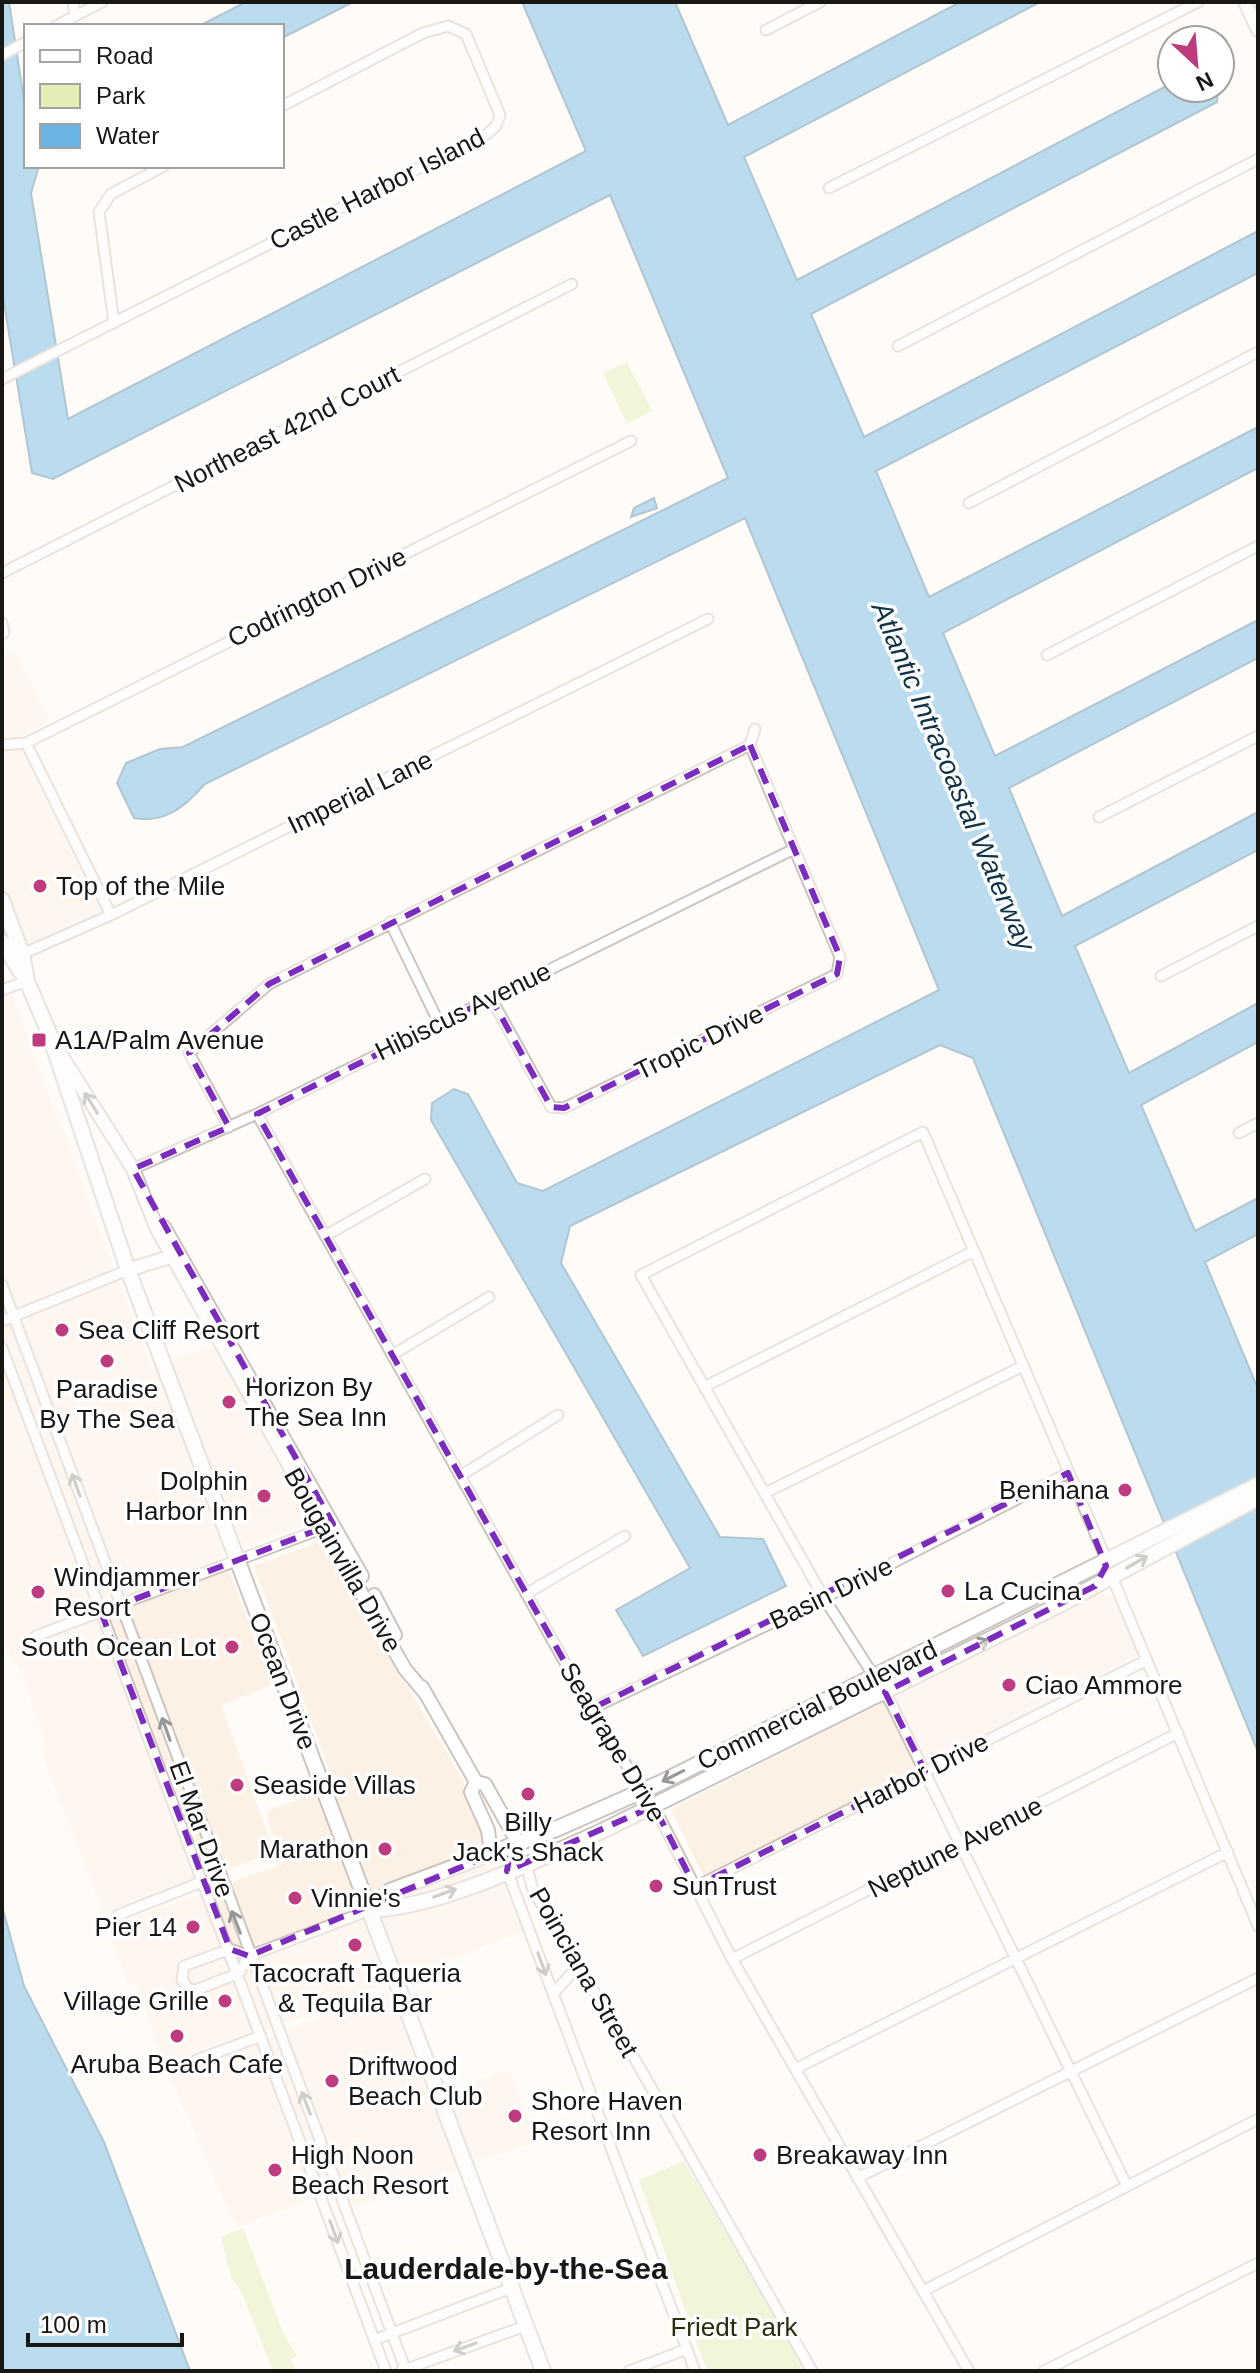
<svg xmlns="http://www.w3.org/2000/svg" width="1260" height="2373" font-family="Arial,sans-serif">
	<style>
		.built { fill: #fdf0e4 }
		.green { fill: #e4edb6 }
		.water { fill: #69b4e5; stroke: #5185a6; stroke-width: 2 }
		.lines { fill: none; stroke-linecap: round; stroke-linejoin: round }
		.street-casing { stroke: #ccc5bf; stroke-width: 13 }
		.secondary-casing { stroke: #ccc5bf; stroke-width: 16 }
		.primary-casing { stroke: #ccc5bf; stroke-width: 18 }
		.street { stroke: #fff; stroke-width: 9 }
		.secondary { stroke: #fff; stroke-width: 12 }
		.primary { stroke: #fff; stroke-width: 14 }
		.oneway { stroke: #989795 }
		.marked { fill: none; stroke: #7b2cbf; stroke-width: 6; stroke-dasharray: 16 10; stroke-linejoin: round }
		.poi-dot { fill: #bf3b7f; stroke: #fff; stroke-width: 3 }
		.labels { text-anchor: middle; stroke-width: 7; stroke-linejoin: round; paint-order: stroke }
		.street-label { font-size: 26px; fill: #191714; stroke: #fff }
		.poi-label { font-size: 26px; fill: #191714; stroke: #fff; text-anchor: start }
		.park-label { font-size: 26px; fill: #2a2d0b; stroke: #fff }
		.water-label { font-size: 28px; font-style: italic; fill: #113347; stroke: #fff }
		.quarter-label { font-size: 30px; font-weight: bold; fill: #191714; stroke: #fff }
	</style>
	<rect width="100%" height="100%" fill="#fffbf7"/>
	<path class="built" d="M15 651 50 721 20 736 22 752 102 912 2 958V658Z
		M2 969 151 1367 218 1345 313 1523 221 1553 274 1684 221 1705 274 1852 104 1915 41 1750 46 1746 23 1676 2 1641Z
		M321 1542 463 1780 484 1844 523 1931 166 2070 137 1982 128 1985 108 1926 282 1865 266 1812 335 1785 254 1566Z
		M1100 1593 1113 1598 1139 1656 704 1877 671 1809Z
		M389 1993 431 2098 510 2070 535 2141 351 2208 343 2187 236 2227 169 2074Z"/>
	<path class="green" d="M627 362 652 411 627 424 603 373Z
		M684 2161 806 2371H707L639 2180Z
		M243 2228 283 2332 297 2356 290 2359 296 2371H273L243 2296 231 2277 221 2237Z"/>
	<path class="water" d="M2 2H9L26 113V166H39L31 193 68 419 586 151 522 2H675L728 125 960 2H1040L744 157 797 280 1172 83V88H1218L1217 102 811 314 864 437 1258 231V273L876 471 929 597 1258 427V468L943 633 995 756 1258 620V658L1009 788 1062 916 1258 812V850L1075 946 1129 1073 1258 1003V1042L1141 1105 1195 1231 1258 1198V1234L1205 1262 1258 1389V1752L973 1058 940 1045 570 1226 561 1263 720 1537 763 1539 786 1586 643 1656 616 1610 690 1568 431 1120 432 1103 454 1089 468 1094 517 1183 543 1191 939 990 745 518 205 784C185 806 166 824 134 818L117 783 126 763 160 749 183 747 728 478 610 195 53 479 32 473 2 291Z
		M246 2H353L282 38V26H199Z
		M654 498 657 508 631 517 634 508Z
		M2 1906 24 1986 104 2142 190 2371H2Z"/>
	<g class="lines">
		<g class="street-casing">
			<path id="street" d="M73 2 75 16 102 2
				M56 26 75 16
				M766 30 820 2
				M2 55 26 42
				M829 188 1198 2
				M114 323 99 212 111 194 164 166
				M898 346 1258 159
				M2 379 487 134 496 126 500 115 466 34 448 26 423 33 282 106
				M969 503 1258 352
				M2 573 572 284
				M2 623 4 633
				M1047 655 1258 546
				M26 743 111 915
				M2 745 26 743 631 441
				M1099 817 1258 736
				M390 922 439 1023
				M20 955 111 915 708 619
				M1161 976 1258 926
				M2 990 27 981
				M491 998 551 1107 564 1108 837 974 840 957 750 745
				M257 1114 591 1709 660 1818 732 1959 969 2371
				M229 1127 189 1053 269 984 750 745 755 729
				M1239 1133 1258 1123
				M133 1169 257 1114 792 850
				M325 1236 425 1179
				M2 1285 406 2371
				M2 1321 128 1270
				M2 1348 386 2371
				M392 1355 489 1297
				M704 1387 974 1251
				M460 1476 558 1415
				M765 1493 1023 1366
				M1107 1561 923 1132 641 1275 824 1598 891 1703 1126 2184
				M1112 1577 1258 1926
				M526 1594 625 1536
				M36 1636 329 1526
				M591 1709 824 1598 1068 1473
				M526 1864 533 1890 640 2068 812 2371
				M507 1871 695 2371
				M695 1887 1147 1660
				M118 1915 204 1881
				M249 1956 239 1973 196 1990 189 1989 182 1980 184 1966 230 1949 249 1956 370 1910
				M732 1959 1178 1733
				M553 1994 578 1966
				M194 2061 261 2036
				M795 2069 1228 1852
				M857 2178 1258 1978
				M923 2291 1258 2119
				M374 2340 511 2288
				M401 2371 525 2326
				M629 2371 687 2349
				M1044 2371 1258 2263"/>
		</g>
		<g class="secondary-casing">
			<path id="secondary" d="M1245 2 1258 30
				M58 1050 133 1169 157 1229 324 1528 405 1669 425 1693
				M164 1227 362 1576
				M128 1270 179 1254
				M374 1595 395 1635
				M422 1687 476 1782 471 1792 488 1830 491 1853
				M476 1782 485 1784 518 1843"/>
		</g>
		<g class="primary-casing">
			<path id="primary" d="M2 900 22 954 27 981 49 1033 128 1270 543 2371
				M2 942 24 977
				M370 1910 390 1891 556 1829 658 1784 1258 1485
				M370 1910C440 1907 530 1863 596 1834L1059 1605 1258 1498"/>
		</g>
		<use href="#street" class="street"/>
		<use href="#secondary" class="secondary"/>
		<use href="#primary" class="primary"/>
	</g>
	<defs><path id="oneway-shaft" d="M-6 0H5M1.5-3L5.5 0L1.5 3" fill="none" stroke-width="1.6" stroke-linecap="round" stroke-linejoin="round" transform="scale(2)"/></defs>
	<g class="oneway">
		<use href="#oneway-shaft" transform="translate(91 1103) rotate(-122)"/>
		<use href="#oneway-shaft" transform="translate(76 1485) rotate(-110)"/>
		<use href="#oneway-shaft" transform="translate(1137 1562) rotate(-30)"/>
		<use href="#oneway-shaft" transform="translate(978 1645) rotate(-26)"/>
		<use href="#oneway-shaft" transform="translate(166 1729) rotate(-110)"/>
		<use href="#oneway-shaft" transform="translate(673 1776) rotate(153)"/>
		<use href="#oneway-shaft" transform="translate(445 1893) rotate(-20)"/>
		<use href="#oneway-shaft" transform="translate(236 1922) rotate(-111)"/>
		<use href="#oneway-shaft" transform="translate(542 1964) rotate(70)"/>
		<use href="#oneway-shaft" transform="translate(306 2103) rotate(-111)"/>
		<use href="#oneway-shaft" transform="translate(334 2232) rotate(70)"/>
		<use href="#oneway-shaft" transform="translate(465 2347) rotate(160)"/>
	</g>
	<path d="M0 0H1260V2373H0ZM750 745 840 957 837 974 564 1108 551 1107 491 998 257 1114 591 1709 1068 1473 1106 1566 1095 1586 885 1692 925 1771 695 1887 654 1806 507 1871 511 1846 249 1956 230 1949 101 1612 333 1524 133 1169 229 1127 189 1053 269 984Z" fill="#fffbf7" fill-opacity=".55" fill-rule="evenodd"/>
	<path class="marked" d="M750 745 840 957 837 974 564 1108 551 1107 491 998 257 1114 591 1709 1068 1473 1106 1566 1095 1586 885 1692 925 1771 695 1887 654 1806 507 1871 511 1846 249 1956 230 1949 101 1612 333 1524 133 1169 229 1127 189 1053 269 984Z"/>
	<g class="poi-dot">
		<circle cx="40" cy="886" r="8"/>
		<rect x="31" y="1032" width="16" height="16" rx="4"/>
		<circle cx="62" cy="1330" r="8"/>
		<circle cx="107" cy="1361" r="8"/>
		<circle cx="229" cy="1402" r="8"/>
		<circle cx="1125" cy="1490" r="8"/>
		<circle cx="264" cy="1496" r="8"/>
		<circle cx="948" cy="1591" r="8"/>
		<circle cx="38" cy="1592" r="8"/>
		<circle cx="232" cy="1647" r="8"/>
		<circle cx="1009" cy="1685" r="8"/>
		<circle cx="237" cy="1785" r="8"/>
		<circle cx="528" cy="1794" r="8"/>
		<circle cx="385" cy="1849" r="8"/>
		<circle cx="656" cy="1886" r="8"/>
		<circle cx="295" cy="1898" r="8"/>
		<circle cx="193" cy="1927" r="8"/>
		<circle cx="355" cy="1945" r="8"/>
		<circle cx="225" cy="2001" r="8"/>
		<circle cx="177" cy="2036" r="8"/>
		<circle cx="332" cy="2081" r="8"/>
		<circle cx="515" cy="2116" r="8"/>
		<circle cx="760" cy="2155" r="8"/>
		<circle cx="275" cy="2170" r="8"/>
	</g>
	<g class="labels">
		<g class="street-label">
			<text transform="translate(377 189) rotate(-27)" y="9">Castle Harbor Island</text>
			<text transform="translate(287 429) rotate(-27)" y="9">Northeast 42nd Court</text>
			<text transform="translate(317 597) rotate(-26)" y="9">Codrington Drive</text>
			<text transform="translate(360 792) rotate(-26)" y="9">Imperial Lane</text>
			<text transform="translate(463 1011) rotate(-26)" y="9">Hibiscus Avenue</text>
			<text transform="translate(699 1042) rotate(-26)" y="9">Tropic Drive</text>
			<text transform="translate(343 1560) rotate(60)" y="9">Bougainvilla Drive</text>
			<text transform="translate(831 1593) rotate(-26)" y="9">Basin Drive</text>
			<text transform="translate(283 1681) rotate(69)" y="9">Ocean Drive</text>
			<text transform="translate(817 1705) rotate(-26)" y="9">Commercial Boulevard</text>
			<text transform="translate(613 1742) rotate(59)" y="9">Seagrape Drive</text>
			<text transform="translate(921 1773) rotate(-27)" y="9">Harbor Drive</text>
			<text transform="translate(202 1829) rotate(70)" y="9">El Mar Drive</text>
			<text transform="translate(955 1847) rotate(-27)" y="9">Neptune Avenue</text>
			<text transform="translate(584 1972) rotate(60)" y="9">Poinciana Street</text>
		</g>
		<g class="poi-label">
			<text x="56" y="895">Top of the Mile</text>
			<text x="55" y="1049">A1A/Palm Avenue</text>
			<text x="78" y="1339">Sea Cliff Resort</text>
			<text x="245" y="1396">Horizon By<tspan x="245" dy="30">The Sea Inn</tspan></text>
			<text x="107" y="1398" text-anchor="middle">Paradise<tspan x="107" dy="30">By The Sea</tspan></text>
			<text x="248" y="1490" text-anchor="end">Dolphin<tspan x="248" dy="30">Harbor Inn</tspan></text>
			<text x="1109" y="1499" text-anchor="end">Benihana</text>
			<text x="54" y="1586">Windjammer<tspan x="54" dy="30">Resort</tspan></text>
			<text x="964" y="1600">La Cucina</text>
			<text x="216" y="1656" text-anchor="end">South Ocean Lot</text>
			<text x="1025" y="1694">Ciao Ammore</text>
			<text x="253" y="1794">Seaside Villas</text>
			<text x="528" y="1831" text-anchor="middle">Billy<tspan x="528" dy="30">Jack's Shack</tspan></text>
			<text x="369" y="1858" text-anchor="end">Marathon</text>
			<text x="672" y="1895">SunTrust</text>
			<text x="311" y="1907">Vinnie's</text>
			<text x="177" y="1936" text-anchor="end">Pier 14</text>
			<text x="355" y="1982" text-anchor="middle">Tacocraft Taqueria<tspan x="355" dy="30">&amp; Tequila Bar</tspan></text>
			<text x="209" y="2010" text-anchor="end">Village Grille</text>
			<text x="177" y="2073" text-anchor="middle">Aruba Beach Cafe</text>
			<text x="348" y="2075">Driftwood<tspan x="348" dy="30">Beach Club</tspan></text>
			<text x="531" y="2110">Shore Haven<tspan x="531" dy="30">Resort Inn</tspan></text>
			<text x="291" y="2164">High Noon<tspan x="291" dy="30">Beach Resort</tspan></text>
			<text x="776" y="2164">Breakaway Inn</text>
		</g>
		<g class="park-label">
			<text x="734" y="2336">Friedt Park</text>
		</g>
		<g class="water-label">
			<text transform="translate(954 776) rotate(67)" y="10">Atlantic Intracoastal Waterway</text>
		</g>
		<g class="quarter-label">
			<text x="506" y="2279">Lauderdale-by-the-Sea</text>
		</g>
	</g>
	<rect width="1260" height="2373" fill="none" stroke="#191714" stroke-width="8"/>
	<rect x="24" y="24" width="260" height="144" fill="#ffffff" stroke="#a3a2a1" stroke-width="2"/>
	<rect x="40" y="50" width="40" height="12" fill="#ffffff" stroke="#a3a2a1" stroke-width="2"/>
	<text x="96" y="64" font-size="24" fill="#191714">Road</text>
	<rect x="40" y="84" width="40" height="24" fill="#e4edb6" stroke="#a3a2a1" stroke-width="2"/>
	<text x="96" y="104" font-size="24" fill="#191714">Park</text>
	<rect x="40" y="124" width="40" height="24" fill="#69b4e5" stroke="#a3a2a1" stroke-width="2"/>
	<text x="96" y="144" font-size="24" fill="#191714">Water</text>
	<g transform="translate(1196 64) rotate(154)"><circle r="38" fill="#ffffff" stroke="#a3a2a1" stroke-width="2"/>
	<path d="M0-6L14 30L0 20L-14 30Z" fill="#bf3b7f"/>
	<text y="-12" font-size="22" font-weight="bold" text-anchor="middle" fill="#191714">N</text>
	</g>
	<path d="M28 2333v12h154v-12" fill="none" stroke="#191714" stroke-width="4"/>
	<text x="40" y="2333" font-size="24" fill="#191714" stroke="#ffffff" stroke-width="6" paint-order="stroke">100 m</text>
</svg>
